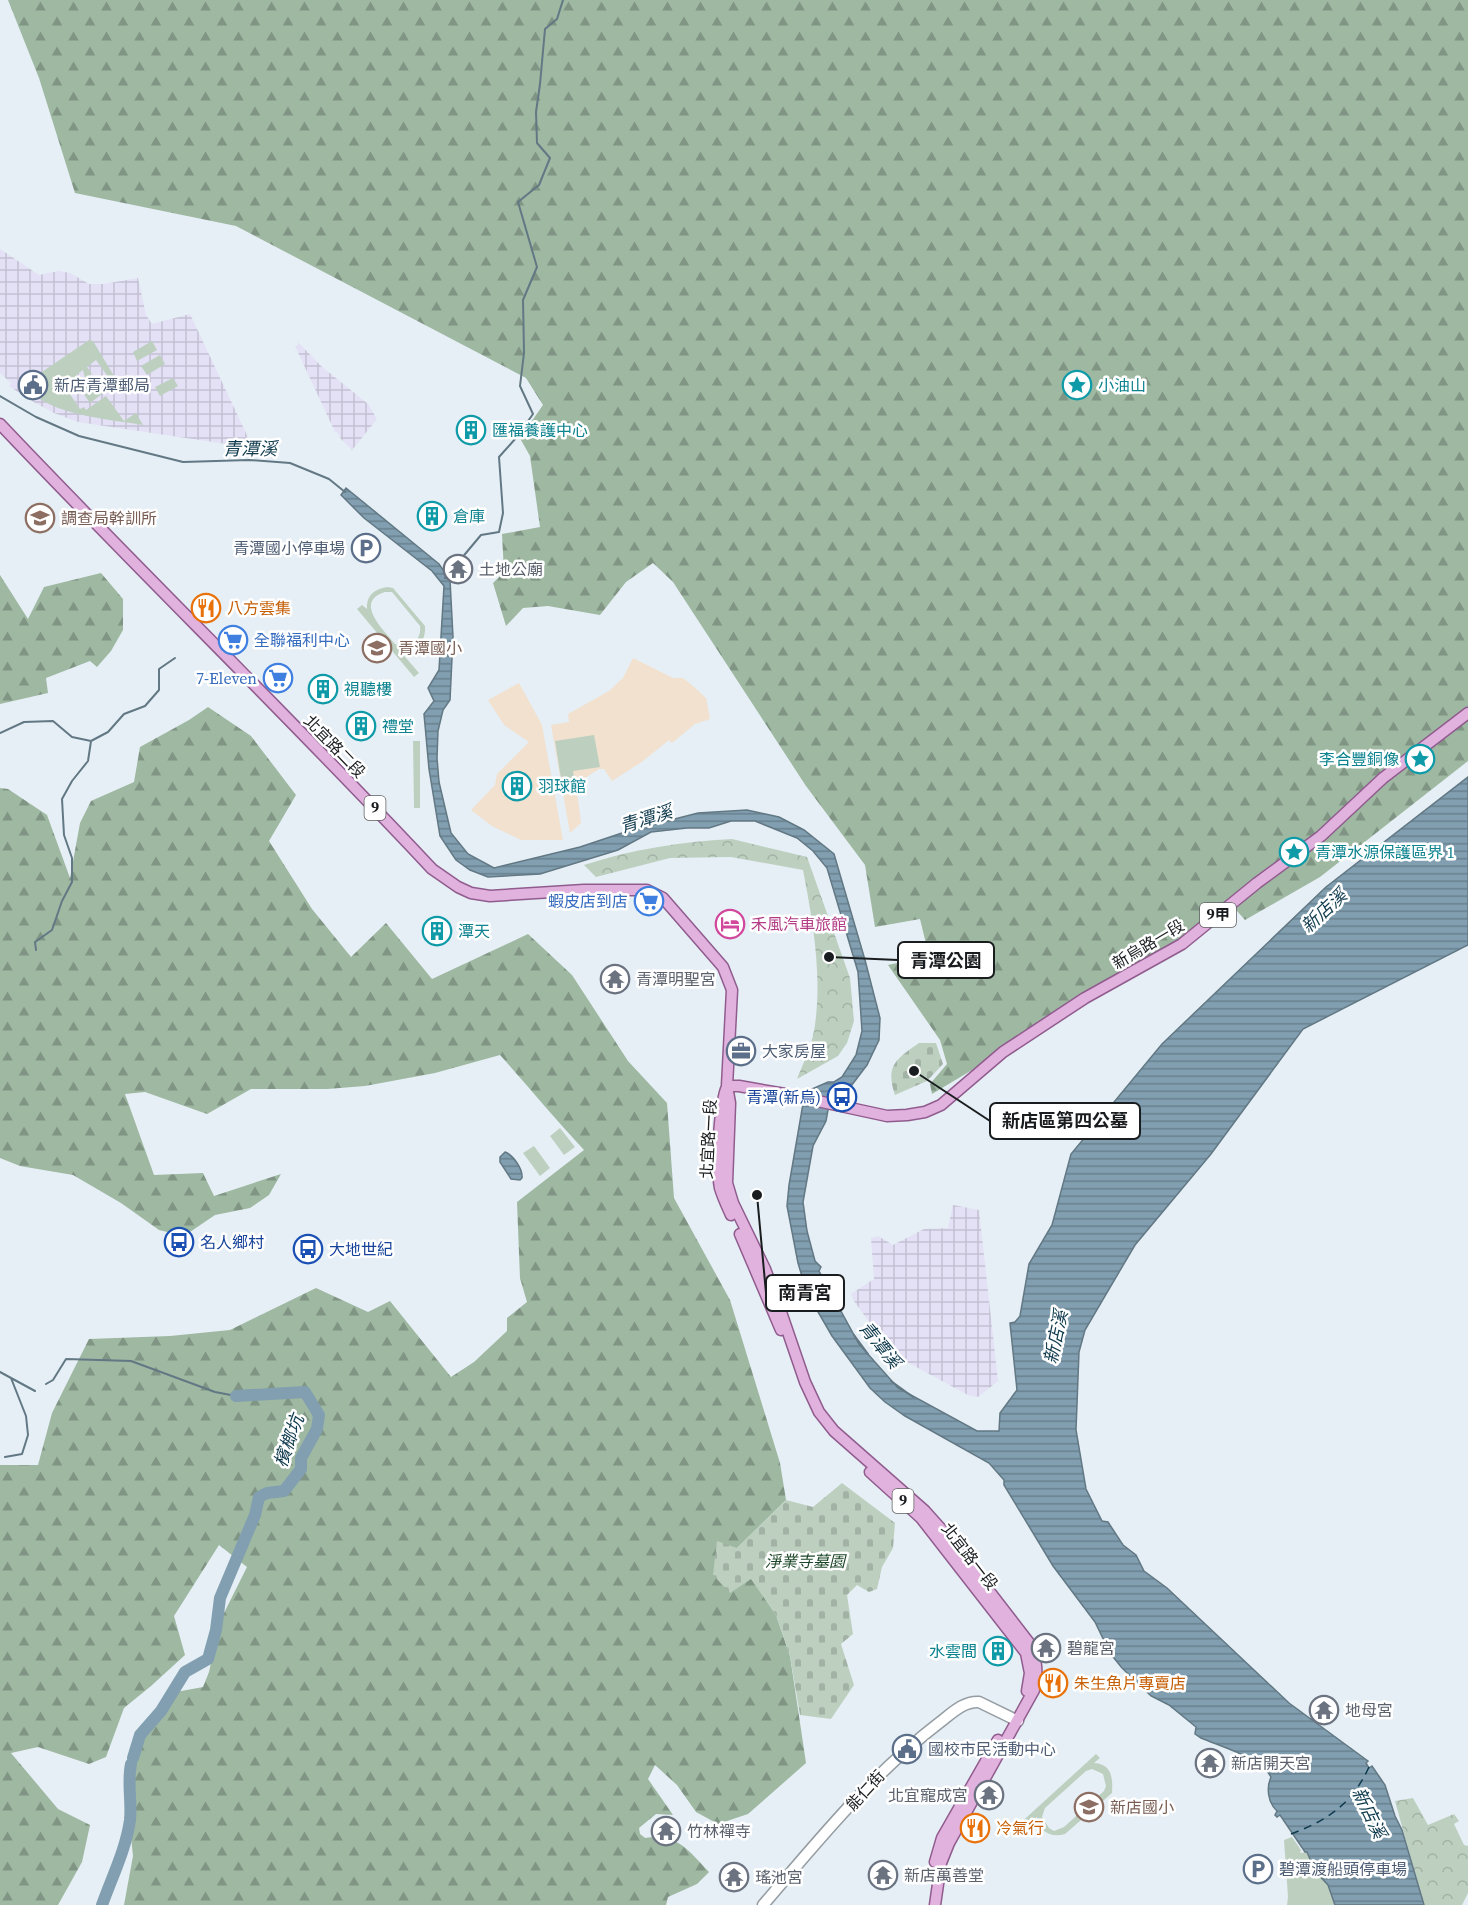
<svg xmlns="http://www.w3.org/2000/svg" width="1468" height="1905" font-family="'Source Serif 4','Noto Sans TC',serif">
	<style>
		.commercial { fill: #f1e1ce }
		.industrial { fill: url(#industrial-grid) }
		.grass { fill: #bdd0c0; fill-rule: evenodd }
		.forest { fill: url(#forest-firs) }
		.cemetery { fill: url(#cemetery-stones) }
		.park { fill: url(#park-crowns) }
		.water { fill: url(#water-rules); stroke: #627884; stroke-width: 1.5 }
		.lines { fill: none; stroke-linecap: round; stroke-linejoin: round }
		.stream { stroke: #627884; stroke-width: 2 }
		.river { stroke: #819fb0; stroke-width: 12 }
		.ferry { stroke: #103b4e; stroke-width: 1.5; stroke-dasharray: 8 6; stroke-linecap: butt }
		.secondary-casing { stroke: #959da3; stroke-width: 13 }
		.primary-casing { stroke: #905c8e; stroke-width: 13 }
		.secondary { stroke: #fff; stroke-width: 10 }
		.primary { stroke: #e2b2df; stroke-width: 10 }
		.labels { text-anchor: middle; stroke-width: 5; stroke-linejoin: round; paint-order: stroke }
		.shield { fill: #fff; stroke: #5f6162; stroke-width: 1.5 }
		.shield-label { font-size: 15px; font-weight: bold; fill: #1a1d1f }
		.service-label { font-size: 16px; fill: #4e5e75; stroke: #fff; text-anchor: start }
		.culture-label { font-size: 16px; fill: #0d838f; stroke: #fff; text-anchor: start }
		.education-label { font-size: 16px; fill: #785e54; stroke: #fff; text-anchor: start }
		.worship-label { font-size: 16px; fill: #5b616d; stroke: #fff; text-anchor: start }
		.food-label { font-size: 16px; fill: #c56008; stroke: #fff; text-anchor: start }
		.shop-label { font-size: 16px; fill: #366cbe; stroke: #fff; text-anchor: end }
		.street-label { font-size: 16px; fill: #1a1d1f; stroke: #fff }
		.hotel-label { font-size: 16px; fill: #b23c85; stroke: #fff; text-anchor: start }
		.transit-label { font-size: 16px; fill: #164399; stroke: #fff; text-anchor: start }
		.park-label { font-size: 16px; font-style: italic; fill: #1a4526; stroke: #fff }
		.water-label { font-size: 18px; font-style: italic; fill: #103b4e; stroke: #fff }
		.leader { fill: none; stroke: #1a1d1f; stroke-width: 2 }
		.callout-dot { fill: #1a1d1f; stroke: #fff; stroke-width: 2 }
		.callout { fill: #fff; stroke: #1a1d1f; stroke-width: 2 }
		.callout-label { font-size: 18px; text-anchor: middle; font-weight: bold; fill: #1a1d1f }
	</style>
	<defs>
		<pattern id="industrial-grid" width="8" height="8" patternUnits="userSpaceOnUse" patternTransform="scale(1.5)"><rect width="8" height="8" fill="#e4e0f6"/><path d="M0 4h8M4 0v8" fill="none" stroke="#c3c0d2"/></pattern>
		<pattern id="forest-firs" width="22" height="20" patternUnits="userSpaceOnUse" patternTransform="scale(1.5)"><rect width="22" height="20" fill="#9eb8a2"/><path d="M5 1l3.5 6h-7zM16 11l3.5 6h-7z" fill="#809583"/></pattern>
		<pattern id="cemetery-stones" width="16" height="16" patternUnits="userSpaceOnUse" patternTransform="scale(1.5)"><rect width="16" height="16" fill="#bdd0c0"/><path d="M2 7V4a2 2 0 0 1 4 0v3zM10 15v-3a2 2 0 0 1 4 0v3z" fill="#a2b2a5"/></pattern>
		<pattern id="park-crowns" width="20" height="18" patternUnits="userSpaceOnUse" patternTransform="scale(1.5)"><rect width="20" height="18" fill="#bdd0c0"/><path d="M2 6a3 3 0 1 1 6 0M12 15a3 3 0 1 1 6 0" fill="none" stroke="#a2b2a5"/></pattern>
		<pattern id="water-rules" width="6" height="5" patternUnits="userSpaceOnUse" patternTransform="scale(1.5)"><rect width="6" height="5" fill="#819fb0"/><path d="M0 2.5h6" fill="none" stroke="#69818f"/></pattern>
	</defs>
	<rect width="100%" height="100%" fill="#e6eff5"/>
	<path class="commercial" d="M633 658 673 678H683L693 686 706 698 710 719 695 724 672 743 669 740 643 761 612 781 604 769H599L576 784 581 823 570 833 551 725 569 722 568 714 609 691 623 678Z
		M519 683 542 725 563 840H521L492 826 471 810 495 785 497 774 529 742 504 725 488 700Z"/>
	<path class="industrial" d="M0 249 39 275 59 271 70 273 89 284H104L138 278 146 315 152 324 190 314 253 448 78 422 54 413 30 400 9 386 11 383 0 373Z
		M297 341 321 366 368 404 377 419 352 450 341 439 337 432H335L295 346 299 344Z
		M953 1205 979 1210 998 1381 978 1397 968 1395 905 1361 885 1341 867 1319 854 1301 851 1294 874 1279 871 1238 878 1236 893 1245 924 1229 948 1228Z"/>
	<path class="grass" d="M89 340 93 341 120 386 112 390 111 388 114 385 96 360 87 367 92 374 85 378 83 370 76 375 78 378 80 376 83 380 77 384 72 377 63 384 80 409 84 407 86 410 106 396 124 421 136 413 143 425C114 420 49 415 30 390L38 385 35 380 27 386V382Z
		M152 341 157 350 137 361 133 352Z
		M160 355 165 364 147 375 141 366Z
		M93 375 105 392 90 403 78 386Z
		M173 378 178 386 160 396 155 387Z
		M387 587 393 588 425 626C426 643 416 652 400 651L419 673 414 677 357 609 362 605 367 609C366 596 374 589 387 587ZM385 592H392L420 626C422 641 409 649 395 644 384 630 353 602 385 592Z
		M594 735 600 767 573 771 576 789 563 791 555 741Z
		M413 741H420V808H414Z
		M560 1128 575 1147 564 1155 550 1136Z
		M534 1146 550 1168 540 1176 523 1153Z
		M1096 1754 1100 1758 1094 1763C1112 1764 1113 1778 1112 1793L1065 1834C1051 1838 1039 1832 1037 1817L1019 1832 1015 1828ZM1092 1769 1103 1774 1106 1786 1104 1791 1064 1827 1054 1831 1049 1828 1042 1817 1045 1808 1086 1771Z
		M1292 1837 1301 1850 1300 1853 1307 1852 1315 1871 1328 1885 1335 1905H1287L1288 1897 1284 1840Z"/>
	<path class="forest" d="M8 0H1468V761L1320 877 1245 920 1229 902 1177 947 932 1094 930 1084 947 1064 940 1040 888 965 929 956 920 919 875 927 865 865 806 786 673 582 653 563 626 582 600 615 548 606 523 608 506 626 493 583 504 572 502 534 540 527 530 456 520 438 543 405 526 378 236 226 75 193 39 78Z
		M101 573 123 599V630L111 651 97 667 90 661 46 678 48 693 0 704V575L28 619 44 587Z
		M208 707 251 736 296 795 269 841 312 909 351 957 386 923 432 979 528 934 572 975 628 1061 667 1103 674 1198 730 1300 780 1463 786 1500 737 1548 751 1578 776 1615 790 1656 806 1763 748 1814 718 1824 696 1812 677 1785 655 1765 648 1779 673 1815 656 1814 639 1828 640 1834 645 1838C677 1832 690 1852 709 1872L697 1884 668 1897 666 1905H124L133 1856 129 1818 131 1748 176 1692 203 1687 209 1672 220 1621 247 1567 219 1545 174 1616 185 1655 151 1686 124 1708 106 1757 89 1764 38 1747 11 1753 58 1809 90 1825 82 1862 58 1905H0V1465H38L52 1413 89 1339 170 1336 230 1330 316 1288 368 1312 390 1301 451 1377 474 1362 507 1331V1318L527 1302 520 1278 517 1202 584 1150C555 1119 529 1087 500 1055L435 1073 365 1086 327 1089H251L207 1114 145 1092 125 1094 154 1175 203 1173 214 1196 281 1174 269 1195 250 1208 215 1215 184 1236 159 1230 121 1203 73 1175 20 1166 0 1158V788L8 789 47 815 70 878 80 823 91 801 134 782 140 747 189 720Z"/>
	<path class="cemetery" d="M919 1043H936L943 1064 927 1081 895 1095C885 1066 896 1059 919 1043Z
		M842 1483 895 1523 893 1548 882 1567 877 1589 869 1592 857 1585 847 1595 853 1634 841 1644 854 1685 831 1719 800 1715 790 1656 776 1615 751 1579 730 1593 713 1575 717 1541 737 1548 786 1500 813 1507Z"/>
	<path class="park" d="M732 839 807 857 850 978 854 1021 847 1043 838 1056 797 1079C803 1064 811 1047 814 1031 823 978 813 922 803 870L731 857 670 858 596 877 584 865C633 849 680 842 732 839Z
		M1413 1798 1428 1825 1454 1814 1459 1821 1454 1824 1464 1845 1468 1846V1893L1462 1905H1421L1422 1899 1395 1801Z"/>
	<path class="water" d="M346 488 439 564 450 580 453 637 450 700 443 710 438 731 437 758 439 782 451 833 468 854 494 868 580 847 628 831 698 813 747 810 779 817 804 830 834 854 865 960 880 1018 879 1040 867 1065 851 1086 836 1091 830 1099 826 1121 813 1146 803 1202 807 1231 815 1261 821 1267 819 1271 859 1344 898 1388 977 1431H999L1000 1413 1017 1390 1010 1323 1015 1322 1020 1316 1029 1264 1052 1225 1071 1154 1162 1044 1326 887 1468 777V945L1303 1029 1211 1154 1135 1245 1085 1330 1079 1352 1076 1430 1086 1489 1102 1521 1108 1522 1123 1545 1136 1555 1144 1571 1167 1588 1289 1703 1368 1761 1366 1763 1369 1768 1372 1766 1385 1785 1395 1816 1402 1830 1424 1905H1335L1328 1885 1315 1871 1307 1852H1305L1280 1815 1277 1817 1275 1815 1277 1811C1268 1803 1266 1788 1271 1777 1261 1758 1222 1747 1201 1738L1195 1734 1196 1727 1169 1705 1151 1696 1122 1668 1110 1653 1095 1622 1053 1566 1004 1485V1480L989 1463 905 1416 885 1402 870 1388 832 1336 807 1293 798 1263 787 1206 789 1185 805 1092 828 1082H834L842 1077 856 1055 862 1031 858 972 827 868 813 851 797 838 755 821H731L709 828H687L651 832 618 850 540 874 488 877 470 870 456 860 440 836 429 769 424 714 434 701 428 688 439 670 444 586 432 571 364 518 341 495Z
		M505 1152C513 1155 523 1169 522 1178L520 1180 511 1179 500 1162V1157Z"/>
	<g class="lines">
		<path class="stream" d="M0 396 36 417 79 436 183 462 249 460 290 463 329 479 345 492
			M445 578 481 535 499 532 503 513 499 457 516 438 533 414 520 386 524 353 523 300 537 267 518 202 539 185 550 158 537 143 536 112 540 84 545 29 557 19 563 0
			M0 733 24 722 53 721 72 737 91 741 108 732 124 714 145 706 159 690V669L175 658
			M36 950 35 942 52 930 62 901 72 882V858L64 835 62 799 72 781 88 761 91 741
			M854 1335 868 1354
			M0 1372 35 1391
			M891 1381 913 1397
			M46 1384 53 1380 66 1359 131 1361 215 1392 236 1396
			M5 1457 22 1454 28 1435 26 1416 11 1378"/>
		<path class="river" d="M133 1758 140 1735 161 1711 185 1672 208 1659 216 1630 220 1598 255 1515 259 1497 267 1493 284 1491 301 1469V1458L317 1429 319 1415 305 1392 236 1396
			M102 1905C112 1877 126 1849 130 1820 132 1801 127 1783 131 1764"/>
		<path class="ferry" d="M1291 1834C1328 1820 1352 1804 1369 1767"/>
		<g class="secondary-casing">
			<path id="secondary" d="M763 1905C818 1841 871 1775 939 1723 951 1714 963 1701 979 1702L1018 1721"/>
		</g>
		<g class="primary-casing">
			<path id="primary" d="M0 424C142 574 291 718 432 869L458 887 471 893 490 896 584 890H647L663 898 723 967 732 990 727 1086 730 1103 727 1183 733 1203 765 1269 780 1309 805 1382 819 1412 834 1431 925 1511 942 1530 1030 1644C1037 1661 1038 1673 1034 1690L949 1843 941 1863 935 1905
				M727 1086H739L785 1094 887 1116 907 1115 925 1112 941 1105 1003 1052 1085 998 1182 944 1257 883 1321 836 1383 778 1468 713
				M726 1089C719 1110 716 1167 720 1188 723 1198 727 1206 731 1215
				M740 1234 781 1330
				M870 1472 921 1518 1026 1653 1030 1673 1027 1691
				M935 1862 942 1838 998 1740"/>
		</g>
		<use href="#secondary" class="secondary"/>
		<use href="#primary" class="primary"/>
	</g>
	<defs>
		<g id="civic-ring" transform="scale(1.5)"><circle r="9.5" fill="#fff" stroke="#5c6f8a" stroke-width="1.5"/><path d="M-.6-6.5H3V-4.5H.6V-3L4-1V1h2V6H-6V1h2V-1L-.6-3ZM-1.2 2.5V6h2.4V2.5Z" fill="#5c6f8a"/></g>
		<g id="sight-ring" transform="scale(1.5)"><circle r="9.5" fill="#fff" stroke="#0f9aa8" stroke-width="1.5"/><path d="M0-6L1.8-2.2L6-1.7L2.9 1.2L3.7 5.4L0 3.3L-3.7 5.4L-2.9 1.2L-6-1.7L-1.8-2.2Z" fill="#0f9aa8"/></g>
		<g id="building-ring" transform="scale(1.5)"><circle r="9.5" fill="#fff" stroke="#0f9aa8" stroke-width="1.5"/><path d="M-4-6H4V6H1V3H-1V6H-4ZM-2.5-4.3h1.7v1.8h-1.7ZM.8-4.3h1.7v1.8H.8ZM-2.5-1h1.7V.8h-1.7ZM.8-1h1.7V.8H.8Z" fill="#0f9aa8"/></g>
		<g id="university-ring" transform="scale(1.5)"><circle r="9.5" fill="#fff" stroke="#8d6e63" stroke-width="1.5"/><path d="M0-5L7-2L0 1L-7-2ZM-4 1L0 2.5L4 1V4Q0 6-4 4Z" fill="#8d6e63"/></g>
		<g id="parking-ring" transform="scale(1.5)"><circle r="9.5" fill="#fff" stroke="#5c6f8a" stroke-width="1.5"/><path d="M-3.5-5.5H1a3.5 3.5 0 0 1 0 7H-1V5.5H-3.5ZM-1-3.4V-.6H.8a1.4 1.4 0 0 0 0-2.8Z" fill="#5c6f8a"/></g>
		<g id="temple-ring" transform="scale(1.5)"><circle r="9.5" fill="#fff" stroke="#6b7280" stroke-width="1.5"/><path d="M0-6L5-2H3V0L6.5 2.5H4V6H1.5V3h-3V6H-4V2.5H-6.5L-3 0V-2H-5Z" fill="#6b7280"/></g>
		<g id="restaurant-ring" transform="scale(1.5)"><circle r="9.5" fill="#fff" stroke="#e8710a" stroke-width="1.5"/><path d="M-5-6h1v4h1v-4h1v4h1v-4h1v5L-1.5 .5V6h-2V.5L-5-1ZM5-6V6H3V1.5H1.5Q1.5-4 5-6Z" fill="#e8710a"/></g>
		<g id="supermarket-ring" transform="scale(1.5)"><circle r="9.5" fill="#fff" stroke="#3f7fe0" stroke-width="1.5"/><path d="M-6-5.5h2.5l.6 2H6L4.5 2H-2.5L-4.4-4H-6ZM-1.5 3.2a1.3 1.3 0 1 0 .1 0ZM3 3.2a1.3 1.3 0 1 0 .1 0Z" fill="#3f7fe0"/></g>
		<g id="school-ring" transform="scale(1.5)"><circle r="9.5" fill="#fff" stroke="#8d6e63" stroke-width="1.5"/><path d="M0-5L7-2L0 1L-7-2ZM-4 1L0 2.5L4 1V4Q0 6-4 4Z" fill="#8d6e63"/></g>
		<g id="hotel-ring" transform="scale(1.5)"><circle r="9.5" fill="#fff" stroke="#d1479c" stroke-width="1.5"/><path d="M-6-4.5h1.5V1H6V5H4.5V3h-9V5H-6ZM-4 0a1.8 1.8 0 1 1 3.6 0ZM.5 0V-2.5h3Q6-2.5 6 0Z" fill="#d1479c"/></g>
		<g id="office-ring" transform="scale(1.5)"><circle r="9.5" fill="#fff" stroke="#5c6f8a" stroke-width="1.5"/><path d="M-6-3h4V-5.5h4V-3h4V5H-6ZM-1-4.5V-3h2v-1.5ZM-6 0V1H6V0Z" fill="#5c6f8a"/></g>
		<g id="bus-ring" transform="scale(1.5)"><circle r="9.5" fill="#fff" stroke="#1a4fb4" stroke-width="1.5"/><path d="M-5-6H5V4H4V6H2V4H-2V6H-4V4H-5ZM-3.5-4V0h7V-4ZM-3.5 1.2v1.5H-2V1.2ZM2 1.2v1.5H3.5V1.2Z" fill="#1a4fb4"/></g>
	</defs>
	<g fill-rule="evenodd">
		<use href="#civic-ring" x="33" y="385"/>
		<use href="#sight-ring" x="1077" y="385"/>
		<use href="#building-ring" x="471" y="430"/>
		<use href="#building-ring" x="432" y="516"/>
		<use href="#university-ring" x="40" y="518"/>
		<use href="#parking-ring" x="366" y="548"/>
		<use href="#temple-ring" x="458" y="569"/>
		<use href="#restaurant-ring" x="206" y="608"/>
		<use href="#supermarket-ring" x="233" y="640"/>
		<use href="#school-ring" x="377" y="648"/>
		<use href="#supermarket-ring" x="278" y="678"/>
		<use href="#building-ring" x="323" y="689"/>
		<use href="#building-ring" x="361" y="726"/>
		<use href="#sight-ring" x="1420" y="759"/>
		<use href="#building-ring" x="517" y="786"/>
		<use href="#sight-ring" x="1294" y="852"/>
		<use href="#supermarket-ring" x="649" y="901"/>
		<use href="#hotel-ring" x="730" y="924"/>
		<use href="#building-ring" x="437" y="931"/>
		<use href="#temple-ring" x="615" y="979"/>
		<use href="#office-ring" x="741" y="1051"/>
		<use href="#bus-ring" x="842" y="1097"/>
		<use href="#bus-ring" x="179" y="1242"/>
		<use href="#bus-ring" x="308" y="1249"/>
		<use href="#temple-ring" x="1046" y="1648"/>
		<use href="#building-ring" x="998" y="1651"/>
		<use href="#restaurant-ring" x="1053" y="1683"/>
		<use href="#temple-ring" x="1324" y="1710"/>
		<use href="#civic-ring" x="907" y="1749"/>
		<use href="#temple-ring" x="1210" y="1763"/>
		<use href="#temple-ring" x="989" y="1795"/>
		<use href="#school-ring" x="1089" y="1807"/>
		<use href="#restaurant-ring" x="975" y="1828"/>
		<use href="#temple-ring" x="666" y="1831"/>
		<use href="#parking-ring" x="1258" y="1869"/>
		<use href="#temple-ring" x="883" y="1875"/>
		<use href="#temple-ring" x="734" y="1877"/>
	</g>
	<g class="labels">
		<g class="shield">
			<rect x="364.5" y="796" width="21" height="24" rx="4.5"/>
			<rect x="1200" y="903" width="36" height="24" rx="4.5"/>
			<rect x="892.5" y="1489" width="21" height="24" rx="4.5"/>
		</g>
		<g class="shield-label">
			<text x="375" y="813">9</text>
			<text x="1218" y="920">9甲</text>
			<text x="903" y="1506">9</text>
		</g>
		<g class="service-label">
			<text x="54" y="391">新店青潭郵局</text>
			<text x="345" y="554" text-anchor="end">青潭國小停車場</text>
			<text x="762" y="1057">大家房屋</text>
			<text x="928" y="1755">國校市民活動中心</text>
			<text x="1279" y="1875">碧潭渡船頭停車場</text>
		</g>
		<g class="culture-label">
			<text x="1098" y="391">小油山</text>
			<text x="492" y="436">匯福養護中心</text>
			<text x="453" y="522">倉庫</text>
			<text x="344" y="695">視聽樓</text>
			<text x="382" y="732">禮堂</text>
			<text x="1399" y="765" text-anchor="end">李合豐銅像</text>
			<text x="538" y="792">羽球館</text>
			<text x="1315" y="858">青潭水源保護區界 1</text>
			<text x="458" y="937">潭天</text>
			<text x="977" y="1657" text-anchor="end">水雲間</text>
		</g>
		<g class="education-label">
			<text x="61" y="524">調查局幹訓所</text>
			<text x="398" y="654">青潭國小</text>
			<text x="1110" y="1813">新店國小</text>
		</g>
		<g class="worship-label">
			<text x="479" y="575">土地公廟</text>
			<text x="636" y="985">青潭明聖宮</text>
			<text x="1067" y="1654">碧龍宮</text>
			<text x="1345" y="1716">地母宮</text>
			<text x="1231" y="1769">新店開天宮</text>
			<text x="968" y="1801" text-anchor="end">北宜寵成宮</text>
			<text x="687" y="1837">竹林禪寺</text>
			<text x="904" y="1881">新店萬善堂</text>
			<text x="755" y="1883">瑤池宮</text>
		</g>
		<g class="food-label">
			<text x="227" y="614">八方雲集</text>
			<text x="1074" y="1689">朱生魚片專賣店</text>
			<text x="996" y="1834">冷氣行</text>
		</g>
		<g class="shop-label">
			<text x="254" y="646" text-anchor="start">全聯福利中心</text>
			<text x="257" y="684">7-Eleven</text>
			<text x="628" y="907">蝦皮店到店</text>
		</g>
		<g class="street-label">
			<text transform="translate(335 746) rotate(46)" y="6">北宜路二段</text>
			<text transform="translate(1148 944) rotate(-31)" y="6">新烏路一段</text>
			<text transform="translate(708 1139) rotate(-87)" y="6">北宜路一段</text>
			<text transform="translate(970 1556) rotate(52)" y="6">北宜路一段</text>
			<text transform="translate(865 1790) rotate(-47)" y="6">能仁街</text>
		</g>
		<g class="hotel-label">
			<text x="751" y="930">禾風汽車旅館</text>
		</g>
		<g class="transit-label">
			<text x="821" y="1103" text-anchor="end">青潭(新烏)</text>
			<text x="200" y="1248">名人鄉村</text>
			<text x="329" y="1255">大地世紀</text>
		</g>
		<g class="park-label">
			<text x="805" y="1567">淨業寺墓園</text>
		</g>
		<g class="water-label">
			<text x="250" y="455">青潭溪</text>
			<text transform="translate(646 819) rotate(-17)" y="6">青潭溪</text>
			<text transform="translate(1324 911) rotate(-43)" y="6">新店溪</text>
			<text transform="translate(1056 1337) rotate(-78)" y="6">新店溪</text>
			<text transform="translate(880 1345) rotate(51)" y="6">青潭溪</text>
			<text transform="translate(289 1441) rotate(-70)" y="6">檳榔坑</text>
			<text transform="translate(1369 1813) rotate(64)" y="6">新店溪</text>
		</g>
	</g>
	<path class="leader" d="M829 957L898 960M914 1071L990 1121M757 1195L766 1293"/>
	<g class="callout-dot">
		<circle cx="829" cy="957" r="6"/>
		<circle cx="914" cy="1071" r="6"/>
		<circle cx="757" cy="1195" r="6"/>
	</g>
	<g class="callout">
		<rect x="898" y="942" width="96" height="36" rx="6"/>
		<rect x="990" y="1103" width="150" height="36" rx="6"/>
		<rect x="766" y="1275" width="78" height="36" rx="6"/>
	</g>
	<g class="callout-label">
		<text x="946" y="967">青潭公園</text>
		<text x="1065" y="1127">新店區第四公墓</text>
		<text x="805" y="1299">南青宮</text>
	</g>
</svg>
